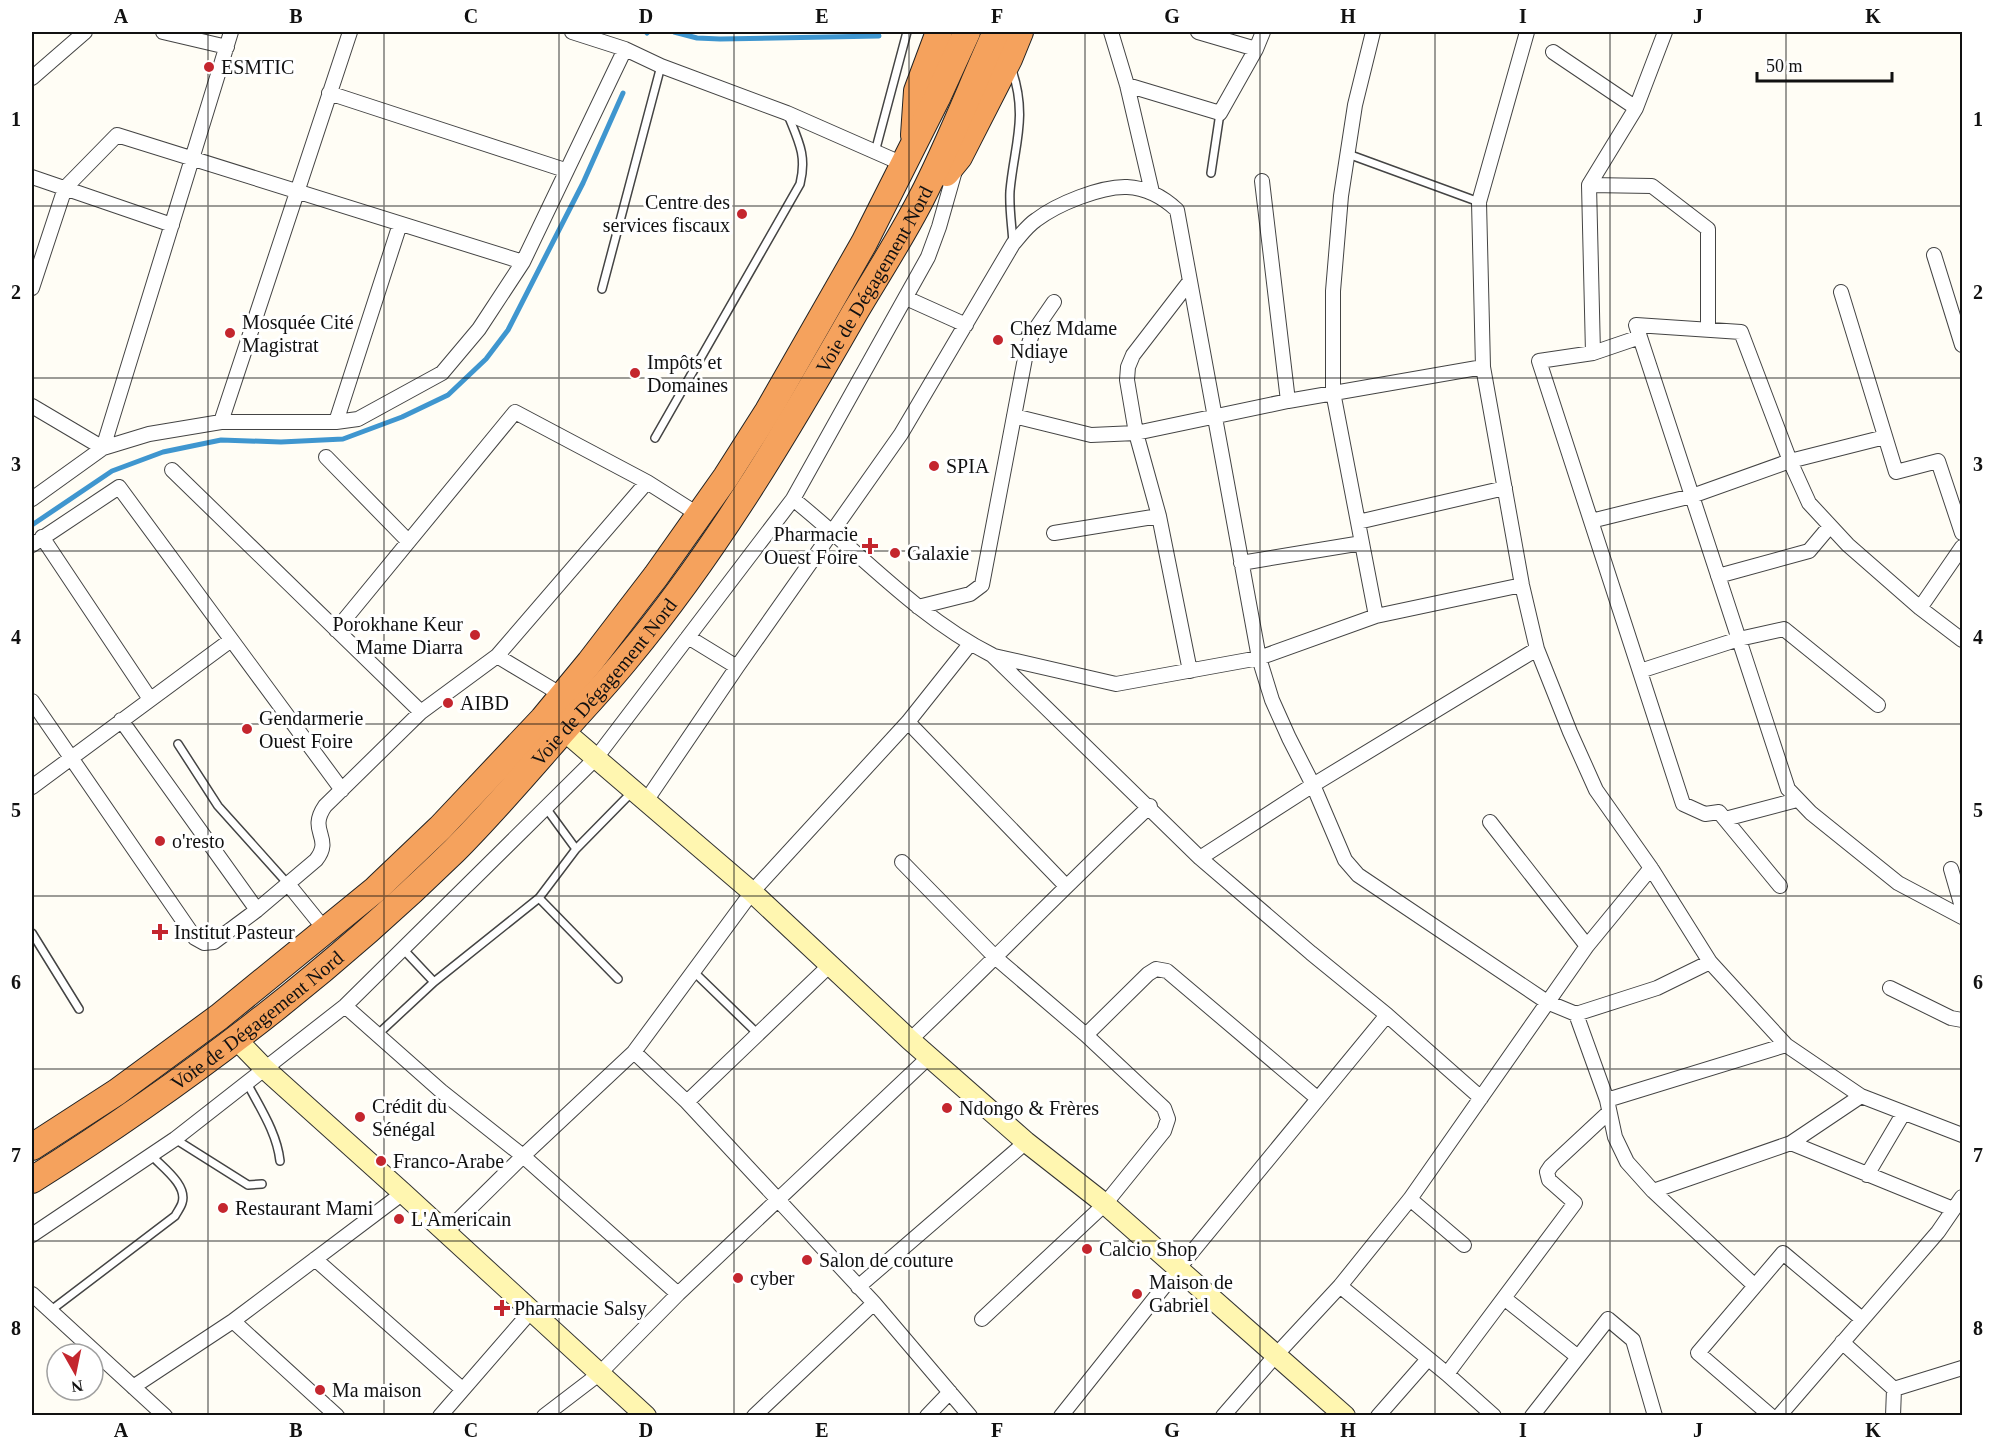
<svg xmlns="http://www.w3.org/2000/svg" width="1994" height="1447" font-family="Georgia,serif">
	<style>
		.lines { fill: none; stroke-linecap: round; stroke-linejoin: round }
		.stream { stroke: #3f96cf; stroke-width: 5 }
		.lane-casing { stroke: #444; stroke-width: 10 }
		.street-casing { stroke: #444; stroke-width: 16 }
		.secondary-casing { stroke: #333; stroke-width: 22 }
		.highway-casing { stroke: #222; stroke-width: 28 }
		.lane { stroke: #fff; stroke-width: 7 }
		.street { stroke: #fff; stroke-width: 14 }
		.secondary { stroke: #fff6b0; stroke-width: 20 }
		.highway { stroke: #f5a25d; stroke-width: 26 }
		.grid { fill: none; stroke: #111; stroke-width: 1.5; stroke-opacity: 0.55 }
		.poi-dot { fill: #c4262e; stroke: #fff; stroke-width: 2 }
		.labels { text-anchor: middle; stroke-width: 6; stroke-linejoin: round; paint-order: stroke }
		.poi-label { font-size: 20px; fill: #111; stroke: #fff; text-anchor: start }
		.street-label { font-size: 20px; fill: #111; stroke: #fff }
		.neatline { fill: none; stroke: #111; stroke-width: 2 }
		.grid-label { font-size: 20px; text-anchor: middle; font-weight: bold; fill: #111 }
	</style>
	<rect width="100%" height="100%" fill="#fffdf5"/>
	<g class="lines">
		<path class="stream" d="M674 32 697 38 720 39 879 36
			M647 33 648 32
			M32 525 112 471 163 452 221 440 281 442 343 439 402 417 448 395 486 359 508 330 583 183 623 93"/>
		<g class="lane-casing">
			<path id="lane" d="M1012 70C1028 117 1014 146 1010 191 1009 208 1012 226 1013 243
				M875 152 907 32
				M1348 154 1479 202
				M1211 173 1220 113
				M602 289 661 66
				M655 438 800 184C807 156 799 142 788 115
				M178 744 218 806 288 884
				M576 849 633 791
				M539 898 618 979
				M32 933 79 1009
				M403 949 434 982
				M694 972 758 1034
				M377 1035 434 982 539 898 576 849 546 808
				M247 1083C260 1108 277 1133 280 1161
				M175 1139 248 1185 262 1184
				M50 1311 175 1216C177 1212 181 1207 182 1203 188 1185 162 1167 151 1155"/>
		</g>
		<g class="street-casing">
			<path id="street" d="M163 32 227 47
				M572 32 625 49 661 66 787 113 903 164
				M1111 32 1127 85 1152 192
				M1198 32 1256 49
				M1373 32 1355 105 1341 196 1333 291V392L1376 616
				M1527 32 1479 202 1483 367 1522 585 1537 649 1570 732 1596 790 1651 868 1710 962 1786 1045 1861 1096 1962 1135
				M1553 52 1636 108
				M32 78 85 32
				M1127 85 1220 113 1256 49 1263 32
				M329 93 565 170
				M32 177 172 225
				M1262 181 1288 401
				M1589 185 1652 186 1708 229V330
				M1934 255 1962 345
				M32 288 65 188 117 135 523 262
				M1841 292 1896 472 1938 461 1962 533
				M906 298 966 325
				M1640 337 1593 353 1539 361 1683 804 1705 814 1719 812 1780 886
				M1593 353 1589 185 1636 108 1665 32
				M32 406 103 448 231 32
				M1014 416 1091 435 1136 433 1288 401 1483 367
				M221 422 350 32
				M336 422 400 224
				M326 457 408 541
				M172 470 421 712
				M32 499 103 448 149 434 221 422H336L358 419 442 373 479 329 523 262 625 49
				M793 499C858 551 917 617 992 655L1200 858 1311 953 1387 1015 1481 1098
				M1591 521 1692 496 1790 461 1885 437
				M1358 522 1505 488
				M1054 533 1159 516
				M42 537 150 699
				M32 545 119 487 342 790
				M1241 563 1362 543
				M1718 576 1809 551 1830 526
				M918 607 970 594 982 585 1026 353 1032 334 1054 302
				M1920 608 1962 547
				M336 630 515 412 647 482 699 515
				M688 637 737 667
				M1962 640 1920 608 1848 545 1809 503 1790 461 1741 332 1636 325 1788 789 1811 813 1898 883 1962 917
				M497 656 562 695
				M994 656 1116 684 1259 658 1376 616 1522 585
				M1190 671 1159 516 1136 433 1127 380 1128 367 1133 355 1190 281
				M1640 671 1739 639 1784 629 1878 705
				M32 701 195 938 204 943 214 942 257 910 316 860C334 837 307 832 325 806L421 712 497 656 647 482
				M121 720 257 910
				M908 722 1065 885
				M32 787 231 640
				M646 801 737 667 901 434 1013 244C1020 236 1027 226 1036 220 1057 204 1101 186 1127 187 1147 188 1163 197 1177 210L1259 658 1272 700 1289 738 1313 785 1345 860 1358 875 1547 1002 1576 1014 1657 988 1710 962
				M1725 819 1797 800
				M1490 822 1587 946
				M1200 858 1313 785 1537 649
				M902 862 996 958 1086 1035 1164 1108 1168 1119 1164 1131 1105 1204 982 1319
				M1951 869 1962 907
				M288 884 326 931
				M1890 988 1951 1018 1962 1020
				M345 1006 441 1091 523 1156 678 1294
				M1576 1014 1607 1100 1615 1137 1627 1162 1653 1191 1755 1286
				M1086 1035 1148 974 1156 969 1167 971 1317 1098
				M910 1040C991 963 1068 883 1150 806
				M634 1052 687 1102 874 1303 970 1416
				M1607 1100 1786 1045
				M687 1102 830 965
				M1791 1143 1861 1096
				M1867 1175 1903 1114
				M1653 1191 1791 1143 1953 1209
				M1410 1199 1464 1245
				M445 1233 523 1156 634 1052 752 892 908 722 970 644
				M32 1235 175 1139 345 1006 596 758 793 499 928 257 939 227 956 167
				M315 1259 462 1389
				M1340 1286 1447 1374 1494 1416
				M858 1287 1026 1142
				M32 1294 165 1416
				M1504 1298 1578 1357
				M233 1321 337 1416
				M1842 1342 1894 1389
				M1447 1374 1575 1203 1549 1180 1547 1172 1551 1166 1609 1112
				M133 1387 233 1321 403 1193
				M1894 1389 1962 1368
				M440 1416 532 1310
				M544 1416 599 1374 678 1294 929 1057
				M754 1416 874 1303
				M927 1416 950 1392
				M1061 1416 1178 1269 1387 1015
				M1223 1416 1276 1355 1340 1286 1410 1199 1587 946 1651 868
				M1378 1416 1428 1359
				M1532 1416 1608 1319 1633 1340 1655 1416
				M1771 1416 1698 1353 1783 1253 1862 1319
				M1779 1416 1938 1232 1962 1197
				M1893 1416 1894 1389"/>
		</g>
		<g class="secondary-casing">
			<path id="secondary" d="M563 730 752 892 910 1040 1026 1142 1105 1204 1345 1416
				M235 1038 264 1068 403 1193 646 1416"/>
		</g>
		<g class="highway-casing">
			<g id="highway">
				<path d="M914 135 917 91 939 32"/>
				<path d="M946 173 959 157 1009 59 1020 32"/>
				<path d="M32 1147 117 1092 219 1017 376 889 440 828 543 719 590 662 656 576 726 477 768 411 864 243 937 98 967 32"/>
				<path id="s1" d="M32 1180C183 1085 326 976 454 851 492 813 527 772 562 732 584 707 607 683 628 657 716 551 787 431 855 312 877 275 901 238 921 199 949 145 971 87 996 32"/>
			</g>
		</g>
		<use href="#lane" class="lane"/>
		<use href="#street" class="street"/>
		<use href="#secondary" class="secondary"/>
		<use href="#highway" class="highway"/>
	</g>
	<path class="grid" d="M208 32V1416M384 32V1416M559 32V1416M734 32V1416M909 32V1416M1085 32V1416M1260 32V1416M1435 32V1416M1610 32V1416M1786 32V1416M32 206H1962M32 378H1962M32 551H1962M32 724H1962M32 896H1962M32 1069H1962M32 1241H1962"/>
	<g class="poi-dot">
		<circle cx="209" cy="67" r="6"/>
		<circle cx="742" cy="214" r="6"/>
		<circle cx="230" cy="333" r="6"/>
		<circle cx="998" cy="340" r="6"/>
		<circle cx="635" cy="373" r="6"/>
		<circle cx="934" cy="466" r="6"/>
		<path d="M867 537h6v6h6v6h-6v6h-6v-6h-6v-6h6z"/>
		<circle cx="895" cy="553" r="6"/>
		<circle cx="475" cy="635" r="6"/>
		<circle cx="448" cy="703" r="6"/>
		<circle cx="247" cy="729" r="6"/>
		<circle cx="160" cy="841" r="6"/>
		<path d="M157 923h6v6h6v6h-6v6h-6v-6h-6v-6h6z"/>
		<circle cx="947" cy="1108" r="6"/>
		<circle cx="360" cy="1117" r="6"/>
		<circle cx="381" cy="1161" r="6"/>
		<circle cx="223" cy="1208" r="6"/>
		<circle cx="399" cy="1219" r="6"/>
		<circle cx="1087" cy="1249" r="6"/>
		<circle cx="807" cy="1260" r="6"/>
		<circle cx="738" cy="1278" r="6"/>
		<circle cx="1137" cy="1294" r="6"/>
		<path d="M499 1299h6v6h6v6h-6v6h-6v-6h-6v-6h6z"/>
		<circle cx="320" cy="1390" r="6"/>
	</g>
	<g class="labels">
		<g class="poi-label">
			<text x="221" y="74">ESMTIC</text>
			<text x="730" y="209" text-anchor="end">Centre des<tspan x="730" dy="23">services fiscaux</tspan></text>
			<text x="242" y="329">Mosquée Cité<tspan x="242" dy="23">Magistrat</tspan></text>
			<text x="1010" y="335">Chez Mdame<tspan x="1010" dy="23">Ndiaye</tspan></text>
			<text x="647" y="369">Impôts et<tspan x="647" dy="23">Domaines</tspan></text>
			<text x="946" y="473">SPIA</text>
			<text x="858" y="541" text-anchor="end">Pharmacie<tspan x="858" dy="23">Ouest Foire</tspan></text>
			<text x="907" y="560">Galaxie</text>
			<text x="463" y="631" text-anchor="end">Porokhane Keur<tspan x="463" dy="23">Mame Diarra</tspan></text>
			<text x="460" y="710">AIBD</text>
			<text x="259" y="725">Gendarmerie<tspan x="259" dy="23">Ouest Foire</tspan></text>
			<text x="172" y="848">o'resto</text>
			<text x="174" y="939">Institut Pasteur</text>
			<text x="372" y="1113">Crédit du<tspan x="372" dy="23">Sénégal</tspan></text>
			<text x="959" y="1115">Ndongo &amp; Frères</text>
			<text x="393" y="1168">Franco-Arabe</text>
			<text x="235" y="1215">Restaurant Mami</text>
			<text x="411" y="1226">L'Americain</text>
			<text x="1099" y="1256">Calcio Shop</text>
			<text x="819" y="1267">Salon de couture</text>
			<text x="750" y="1285">cyber</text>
			<text x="1149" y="1289">Maison de<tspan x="1149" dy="23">Gabriel</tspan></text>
			<text x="514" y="1315">Pharmacie Salsy</text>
			<text x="332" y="1397">Ma maison</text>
		</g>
		<g class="street-label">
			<text dy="7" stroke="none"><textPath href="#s1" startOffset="1248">Voie de Dégagement Nord</textPath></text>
			<text dy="7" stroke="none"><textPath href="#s1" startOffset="762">Voie de Dégagement Nord</textPath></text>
			<text dy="7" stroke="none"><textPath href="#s1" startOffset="276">Voie de Dégagement Nord</textPath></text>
		</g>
	</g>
	<rect width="1994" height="1447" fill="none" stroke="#ffffff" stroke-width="66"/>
	<g transform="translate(75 1372) rotate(171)"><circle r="28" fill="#ffffff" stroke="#a0a0a0" stroke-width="1.5"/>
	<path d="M0-4.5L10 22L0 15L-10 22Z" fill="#c4262e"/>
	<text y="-9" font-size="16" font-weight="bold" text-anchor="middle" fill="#111111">N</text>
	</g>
	<path d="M1757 72v9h135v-9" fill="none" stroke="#111111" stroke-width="3"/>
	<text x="1766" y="72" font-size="18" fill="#111111" stroke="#ffffff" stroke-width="4.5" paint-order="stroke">50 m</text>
	<rect x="33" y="33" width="1928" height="1381" class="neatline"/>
	<g class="grid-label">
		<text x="121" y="23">A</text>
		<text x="296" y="23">B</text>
		<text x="471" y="23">C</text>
		<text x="646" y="23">D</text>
		<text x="822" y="23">E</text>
		<text x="997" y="23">F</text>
		<text x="1172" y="23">G</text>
		<text x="1348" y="23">H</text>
		<text x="1523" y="23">I</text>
		<text x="1698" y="23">J</text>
		<text x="1873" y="23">K</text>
		<text x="16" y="126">1</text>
		<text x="1978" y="126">1</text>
		<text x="16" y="299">2</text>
		<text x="1978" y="299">2</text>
		<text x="16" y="471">3</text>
		<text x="1978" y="471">3</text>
		<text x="16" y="644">4</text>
		<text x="1978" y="644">4</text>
		<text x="16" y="817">5</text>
		<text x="1978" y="817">5</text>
		<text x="16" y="989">6</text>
		<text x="1978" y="989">6</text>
		<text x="16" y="1162">7</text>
		<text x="1978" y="1162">7</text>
		<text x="16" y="1335">8</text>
		<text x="1978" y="1335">8</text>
		<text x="121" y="1437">A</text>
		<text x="296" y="1437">B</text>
		<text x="471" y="1437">C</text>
		<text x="646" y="1437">D</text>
		<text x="822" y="1437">E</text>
		<text x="997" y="1437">F</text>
		<text x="1172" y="1437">G</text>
		<text x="1348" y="1437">H</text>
		<text x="1523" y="1437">I</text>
		<text x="1698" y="1437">J</text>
		<text x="1873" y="1437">K</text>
	</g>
</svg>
